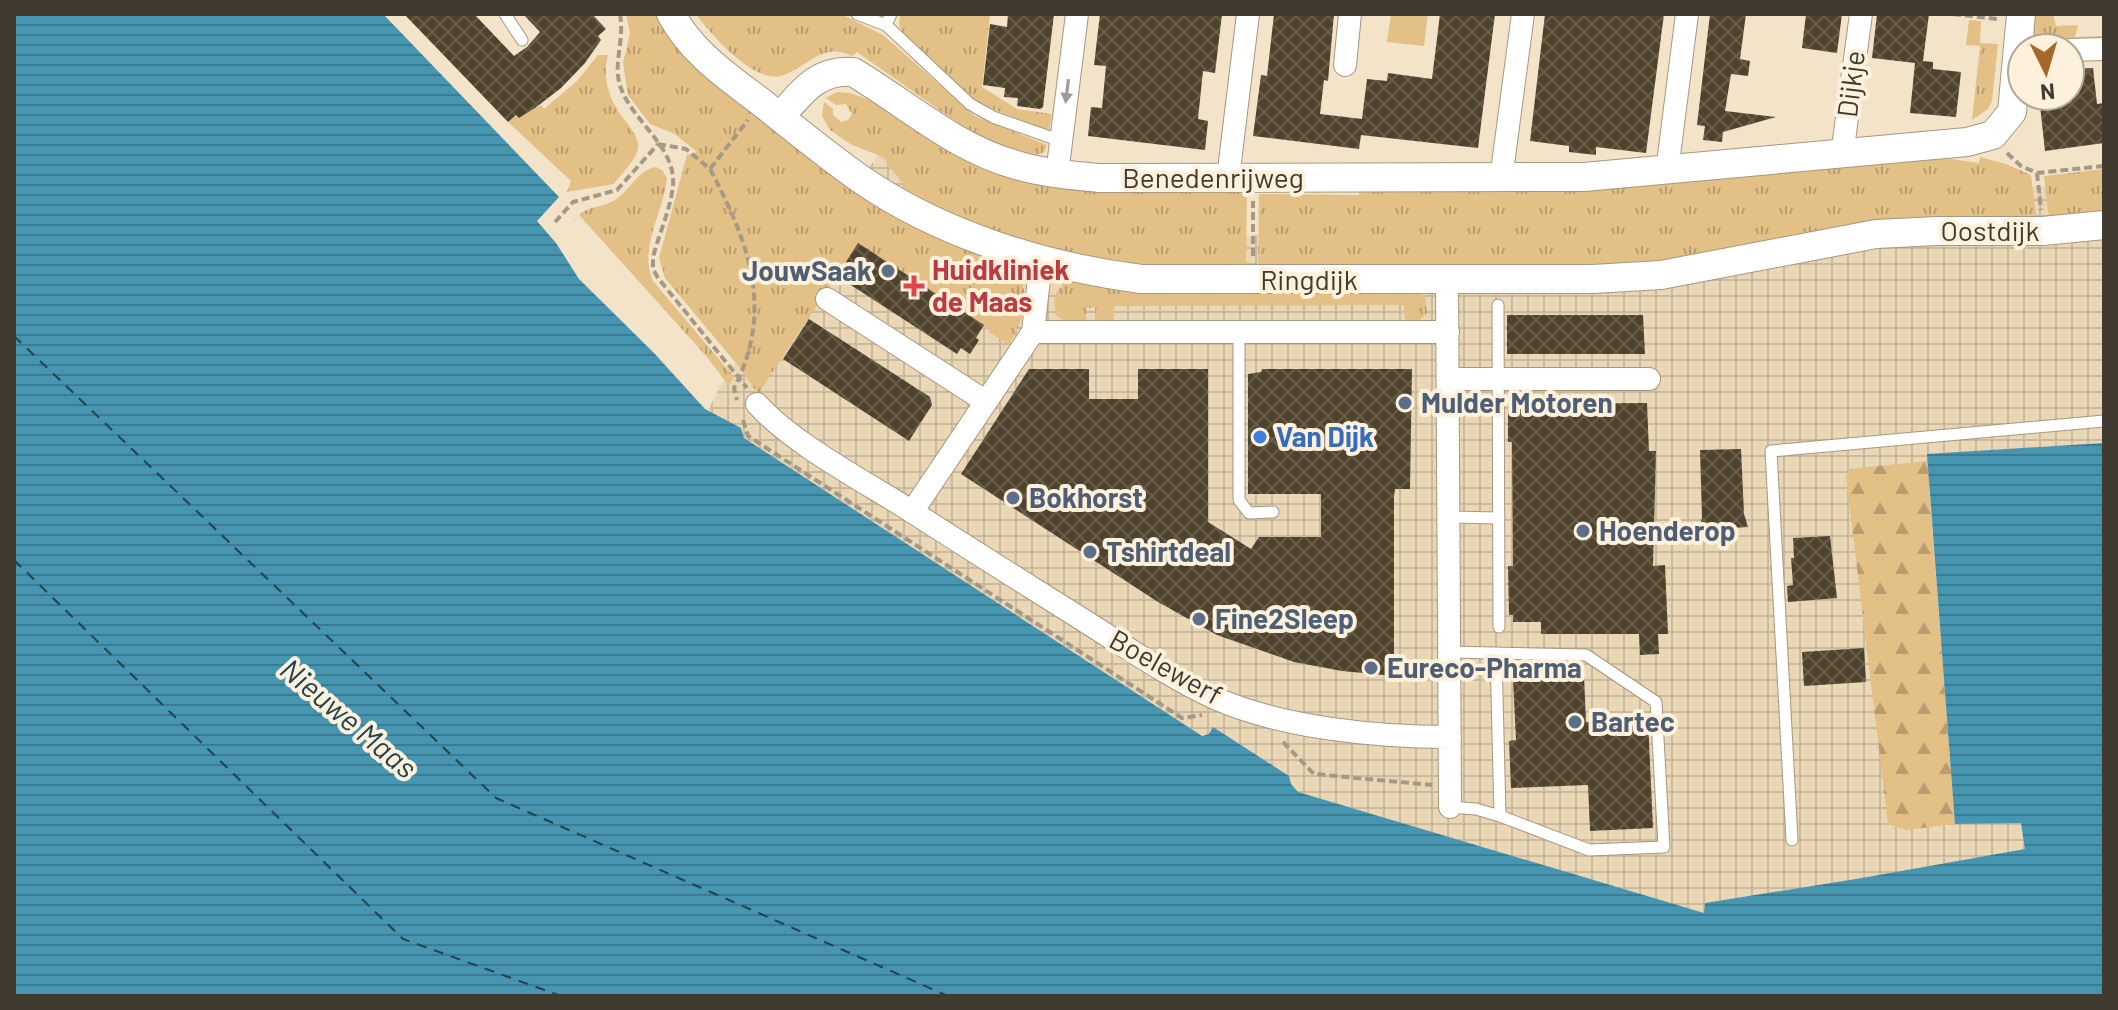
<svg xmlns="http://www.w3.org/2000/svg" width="2118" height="1010" font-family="Barlow,sans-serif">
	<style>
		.industrial { fill: url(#industrial-grid) }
		.grass { fill: url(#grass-tufts) }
		.forest { fill: url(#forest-firs) }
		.park { fill: #e2c086 }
		.water { fill: url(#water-rules) }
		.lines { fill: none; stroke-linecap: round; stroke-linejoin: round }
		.ferry { stroke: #1f4350; stroke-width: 2; stroke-dasharray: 10 8; stroke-linecap: butt }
		.building { fill: url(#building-cross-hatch) }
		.service-casing { stroke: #a6977e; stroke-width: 13 }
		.minor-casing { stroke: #a6977e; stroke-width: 24 }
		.tertiary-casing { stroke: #a6977e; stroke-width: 30 }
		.path { stroke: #a59986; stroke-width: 4; stroke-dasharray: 8 4; stroke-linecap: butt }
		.service { stroke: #fff; stroke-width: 11 }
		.minor { stroke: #fff; stroke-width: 22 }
		.tertiary { stroke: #fff; stroke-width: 28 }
		.oneway { fill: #a09c98 }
		.service-dot { fill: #5c6f8a; stroke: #fdf1db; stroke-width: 3 }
		.health-dot { fill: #e0444e; stroke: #fdf1db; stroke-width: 3 }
		.shop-dot { fill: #3f7fe0; stroke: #fdf1db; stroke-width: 3 }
		.labels { text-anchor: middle; stroke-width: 8; stroke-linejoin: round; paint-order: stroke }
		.street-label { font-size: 28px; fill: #403a30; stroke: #fdf1db }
		.health-label { font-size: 28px; font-weight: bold; fill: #be3a42; stroke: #fdf1db; text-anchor: start }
		.service-label { font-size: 28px; font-weight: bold; fill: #4e5e75; stroke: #fdf1db; text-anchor: start }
		.shop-label { font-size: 28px; font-weight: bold; fill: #366cbe; stroke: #fdf1db; text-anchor: start }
		.water-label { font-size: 30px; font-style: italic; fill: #1f4350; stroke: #fdf1db }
	</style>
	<defs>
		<pattern id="industrial-grid" width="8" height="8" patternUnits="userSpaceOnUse" patternTransform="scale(2)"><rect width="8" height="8" fill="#ead7b6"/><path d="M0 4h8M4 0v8" fill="none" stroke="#cab99d"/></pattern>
		<pattern id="grass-tufts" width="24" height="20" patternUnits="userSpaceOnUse" patternTransform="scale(2)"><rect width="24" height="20" fill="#e2c086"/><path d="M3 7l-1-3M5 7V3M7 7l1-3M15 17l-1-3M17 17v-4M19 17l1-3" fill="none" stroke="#b99d6e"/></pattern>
		<pattern id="forest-firs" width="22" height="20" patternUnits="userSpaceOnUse" patternTransform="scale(2)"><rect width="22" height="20" fill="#e2c086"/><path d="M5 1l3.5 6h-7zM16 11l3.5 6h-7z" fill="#b99d6e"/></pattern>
		<pattern id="water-rules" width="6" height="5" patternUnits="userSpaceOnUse" patternTransform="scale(2)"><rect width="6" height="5" fill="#4695b1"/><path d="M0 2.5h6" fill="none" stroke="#3c7b90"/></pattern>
		<pattern id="building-cross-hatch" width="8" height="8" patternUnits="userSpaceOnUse" patternTransform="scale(2)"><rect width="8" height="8" fill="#50432d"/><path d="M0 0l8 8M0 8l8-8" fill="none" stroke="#685d4b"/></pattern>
	</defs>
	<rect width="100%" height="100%" fill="#f3e3c9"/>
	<path class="industrial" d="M888 140 1191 239 2104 183V450L2071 805 2074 887 1697 923 1284 823 696 435 720 386Z"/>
	<path class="grass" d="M626 14H655L671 39 1006 260C1035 288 1026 314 1009 345L989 332 990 329 858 244 758 394 740 368 665 278 659 258 687 155 697 152 675 134 650 124 628 95 623 63 630 33Z
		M696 14H841L883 35 975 116 1047 145C1046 152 1042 154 1035 155L998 144 959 124 857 52 852 56C823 42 810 65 784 75 756 86 711 35 696 14Z
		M900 14H990L982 87 1017 109 1052 114 1049 132 978 103 904 35 899 25Z
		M2033 14H2053L2056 26 2078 25 2075 37 2104 36V43H2030Z
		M1969 20 1981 21 1980 43 1998 44 1992 101 1988 109 1972 120 1980 46 1966 45Z
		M598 55H608C603 74 607 93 617 109 623 120 640 135 638 148 637 159 621 174 614 184L567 192 571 181 508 122 516 115 519 118 541 105 544 109 577 81Z
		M837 92 850 93 886 106 963 155 1247 187 1246 272H1179L1043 252 913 198 883 157 852 145 830 130 822 116 824 102 833 109V115L841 122 848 120 852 114 846 104 836 105 826 98Z
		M1980 157 2006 164 2031 175 2037 223 1626 268 1258 272 1259 194 1359 195V186L1944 158 1979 163Z
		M656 167 662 170 667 178C664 212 638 247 653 281L734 377 729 386 707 357 579 215 569 225C590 201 594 212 615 200 630 190 638 170 656 167Z
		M2104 169V216L2049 221 2044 176Z
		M1073 281 1414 290 1425 296 1427 313 1420 320 1405 321 1404 305 1114 306V321H1096L1095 307 1086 308V321L1065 322 1056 315C1052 296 1055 287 1073 281Z"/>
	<path class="forest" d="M1927 461 1955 824 1906 830 1888 824 1846 477 1849 469Z"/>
	<path class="park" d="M1391 14H1428L1424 46 1387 42Z"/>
	<path class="water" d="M14 14H383L559 197 537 221 556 243 579 279 654 353 705 409 741 428 744 438 1202 736 1209 734 1213 727 1289 776 1291 784 1298 792 1704 913 1705 903 1862 878 2025 849 2021 823 1955 824 1927 454 2104 443V996H14Z"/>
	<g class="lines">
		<path class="ferry" d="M14 336 496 798 948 996
			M14 560 403 939 561 996"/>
	</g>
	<path class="building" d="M404 14H474L514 56 527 47 540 32 523 14H592L606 29 598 36 601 40 585 63 561 88 535 108 519 118 516 115 508 122Z
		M1008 14H1054L1043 107 1040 109 1017 106 1018 98 1004 97 1005 88 983 85 990 24 1007 27Z
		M1100 14H1222L1215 73 1203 71 1198 119 1208 121 1205 150 1088 136 1091 107 1102 108 1106 66 1094 65Z
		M1274 14H1334L1328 81 1324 80 1320 114 1362 119 1367 79 1387 81 1388 73 1432 79 1440 14H1495L1478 148 1361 135 1359 149 1253 136 1261 75 1267 76Z
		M1545 14H1664L1646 153 1596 147V155L1569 152V146L1530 141Z
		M1710 14H1746L1740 59 1750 61 1748 76 1731 74 1725 111 1776 117 1723 132 1722 142 1703 140 1705 126 1697 125Z
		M1806 14H1842L1837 53 1802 48Z
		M1877 14H1929L1923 61 1933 62V69L1961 72 1956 117 1910 113 1915 63 1872 58Z
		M2093 68 2097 104 2104 103V143L2045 151 2039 96H2070V69Z
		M858 243 984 325 976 338 979 340 970 354 961 348 957 354 837 276Z
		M1507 315H1643L1645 354H1507Z
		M809 319 930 397 932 405 909 441 783 359Z
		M1029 369H1089V399H1138V369H1208V522L1251 549 1259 537H1321V494H1248V374L1261 372 1262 369H1412L1410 489H1395L1394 497V676L1342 671 1294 662 1217 635 1158 602 961 474Z
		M1647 403 1649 451H1656L1653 566 1665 565 1668 634H1658L1659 654 1640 655 1639 634H1541V622H1513V615H1509L1508 566H1513L1512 442H1508V404Z
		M1741 449 1744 514 1748 527 1699 530 1702 517 1700 450Z
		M1830 536 1837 598 1788 602 1787 586 1793 585 1791 558H1794L1793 538Z
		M1864 648 1866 682 1804 686 1802 652Z
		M1584 676 1586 722 1648 719 1653 828 1590 831 1588 785 1511 788 1509 741 1516 740 1513 679Z"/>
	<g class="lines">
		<g class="service-casing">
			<path id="service" d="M505 14 522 40
				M857 14 886 25 970 104 993 117 1061 141
				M886 25 891 14
				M1498 305 1499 627
				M1239 331V500L1249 513 1273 512
				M1449 517 1499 518
				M1449 652 1586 655 1656 702 1664 847 1589 850 1500 816 1476 809 1450 807
				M1496 653 1500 816
				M1792 840 1771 451 2104 421"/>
		</g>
		<g class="minor-casing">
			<path id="minor" d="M2070 50 2104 49
				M1345 65 1350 14
				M1842 155 1861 14
				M1667 171 1687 14
				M1057 174 1077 14
				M1228 178 1248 14
				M1501 179 1523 14
				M1447 280 1450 807
				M827 299 985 401
				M1033 332H1448
				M1448 379H1649
				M757 404C793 444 864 481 911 511 971 550 1031 587 1091 625 1132 651 1173 679 1217 699 1284 728 1377 737 1450 737
				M912 512 1033 332 1041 261"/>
		</g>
		<g class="tertiary-casing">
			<path id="tertiary" d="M671 14C693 55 730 78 766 106 797 131 829 157 862 180 942 235 1046 267 1141 279H1593L1661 275 1876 234 1937 231H2043L2104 225
				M780 117C801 93 817 69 853 72 905 103 954 147 1013 164 1041 173 1070 175 1099 178L1584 177 1967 142 1993 135 2012 112 2021 14"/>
		</g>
		<path class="path" d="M620 14C624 37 616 57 618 76 623 117 676 142 673 185 671 208 659 234 653 257V269L658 278 747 388
			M1953 14 1997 19
			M658 144 686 149 710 169 748 120
			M2007 153 2021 166 2037 173 2104 166
			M710 169C748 241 775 309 734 388L737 400
			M2037 173 2041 210
			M555 222 573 202 617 190 658 144
			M1253 256V201
			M743 420 748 436 1182 718 1202 715
			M1283 742 1314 774 1432 785"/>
		<use href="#service" class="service"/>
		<use href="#minor" class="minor"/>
		<use href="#tertiary" class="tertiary"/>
	</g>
	<defs><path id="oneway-solid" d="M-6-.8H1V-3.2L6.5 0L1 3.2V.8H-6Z" transform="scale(2)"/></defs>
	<use class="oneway" href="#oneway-solid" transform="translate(1067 91) rotate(97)"/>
	<g class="service-dot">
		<circle cx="888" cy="271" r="8"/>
		<circle cx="1405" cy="403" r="8"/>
		<circle cx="1013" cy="498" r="8"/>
		<circle cx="1583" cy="531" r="8"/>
		<circle cx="1090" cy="552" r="8"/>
		<circle cx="1199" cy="619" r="8"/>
		<circle cx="1371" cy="668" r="8"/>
		<circle cx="1575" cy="722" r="8"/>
	</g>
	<path class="health-dot" d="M910 274h8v8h8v8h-8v8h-8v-8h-8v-8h8z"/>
	<circle class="shop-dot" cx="1260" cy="437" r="8"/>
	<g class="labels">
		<g class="street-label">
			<text transform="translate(1851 84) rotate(-83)" y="10">Dijkje</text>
			<text x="1213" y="188">Benedenrijweg</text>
			<text x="1990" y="241">Oostdijk</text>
			<text x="1309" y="290">Ringdijk</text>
			<text transform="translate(1166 667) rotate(29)" y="10">Boelewerf</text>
		</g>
		<g class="health-label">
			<text x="932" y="280">Huidkliniek<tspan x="932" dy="32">de Maas</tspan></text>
		</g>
		<g class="service-label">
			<text x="872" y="281" text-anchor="end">JouwSaak</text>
			<text x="1421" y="413">Mulder Motoren</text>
			<text x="1029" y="508">Bokhorst</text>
			<text x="1599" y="541">Hoenderop</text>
			<text x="1106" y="562">Tshirtdeal</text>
			<text x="1215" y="629">Fine2Sleep</text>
			<text x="1387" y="678">Eureco-Pharma</text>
			<text x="1591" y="732">Bartec</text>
		</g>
		<g class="shop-label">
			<text x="1276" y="447">Van Dijk</text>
		</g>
		<g class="water-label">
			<text transform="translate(348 719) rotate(40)" y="10">Nieuwe Maas</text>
		</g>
	</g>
	<rect width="2118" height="1010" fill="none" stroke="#403a30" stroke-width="32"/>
	<g transform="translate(2046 72) rotate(175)"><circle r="38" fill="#fdf1db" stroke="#b1a897" stroke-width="2"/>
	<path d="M0-6L14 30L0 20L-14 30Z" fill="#a4682a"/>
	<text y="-12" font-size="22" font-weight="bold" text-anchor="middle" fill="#403a30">N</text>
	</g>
</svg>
